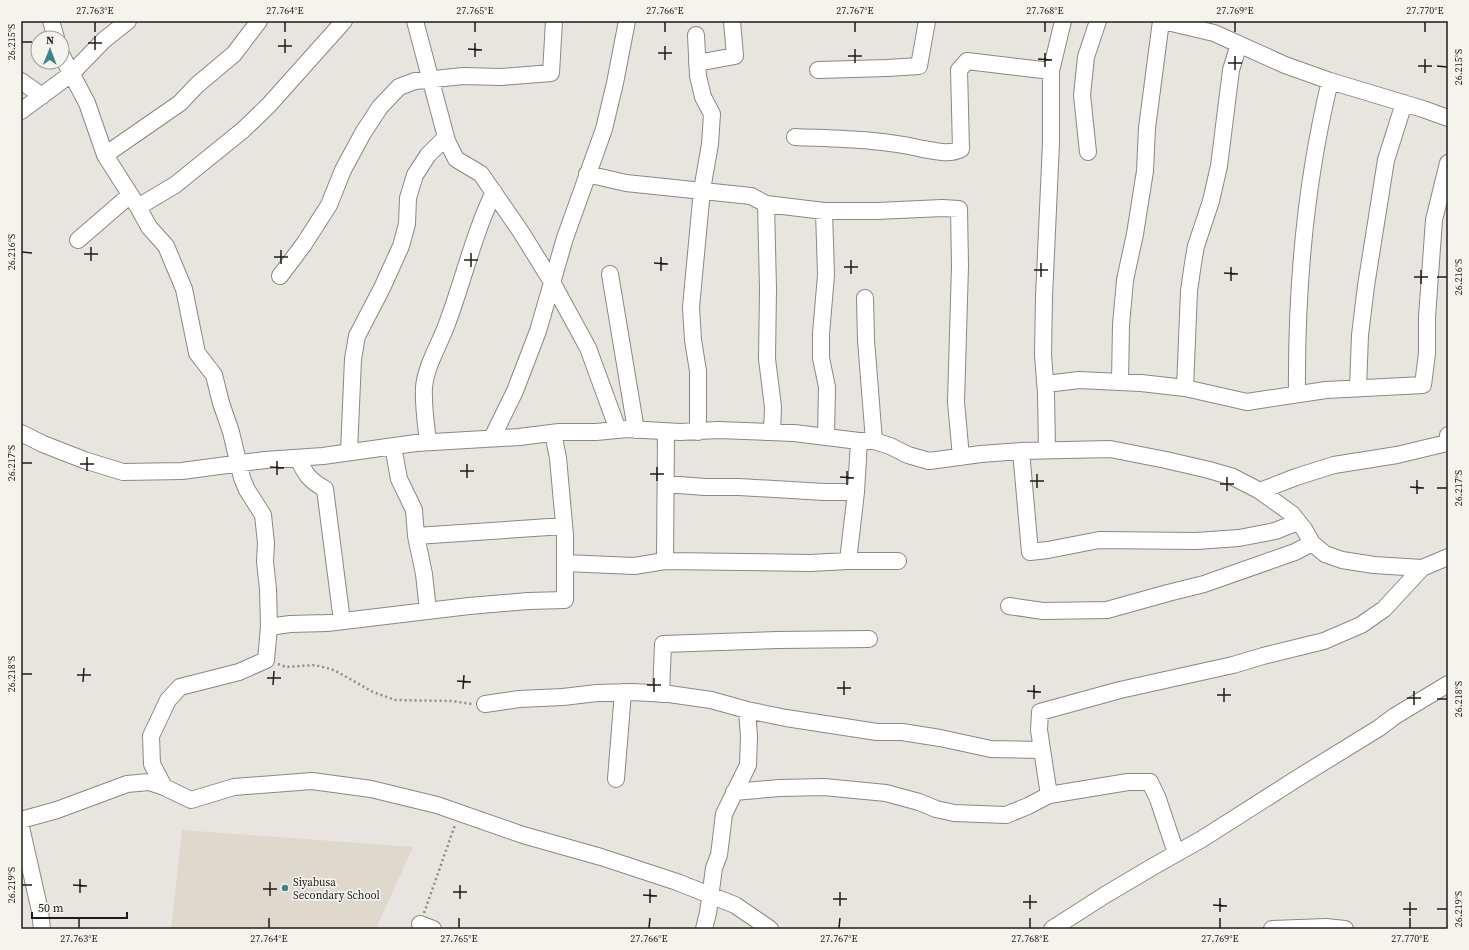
<svg xmlns="http://www.w3.org/2000/svg" width="1469" height="950" font-family="'Source Serif 4',serif">
	<style>
		.built { fill: #dfd8cc }
		.lines { fill: none; stroke-linecap: round; stroke-linejoin: round }
		.minor-casing { stroke: #8b8883; stroke-width: 18 }
		.path { stroke: #8c8a86; stroke-width: 2.5; stroke-dasharray: 2 3; stroke-linecap: butt }
		.minor { stroke: #fff; stroke-width: 16 }
		.ticks { fill: none; stroke: #1d1c1a; stroke-width: 1.5 }
		.poi-dot { fill: #3c8489; stroke: #f5f3ed; stroke-width: 1.5 }
		.labels { text-anchor: middle; stroke-width: 3.5; stroke-linejoin: round; paint-order: stroke }
		.poi-label { font-size: 11px; fill: #1d1c1a; stroke: #f5f3ed; text-anchor: start }
		.neatline { fill: none; stroke: #1d1c1a; stroke-width: 1.5 }
		.ticks-label { font-size: 10px; text-anchor: middle; fill: #1d1c1a }
	</style>
	<rect width="100%" height="100%" fill="#e8e5e0"/>
	<path class="built" d="M182 830 413 847 376 929H171Z"/>
	<g class="lines">
		<g class="minor-casing">
			<path id="minor" d="M51 21 56 38
				M415 21 447 141 456 159 481 174 521 232 552 282 588 348 618 430
				M1163 21 1214 33 1285 65 1330 81 1423 109 1448 118
				M696 35 698 76 703 97 712 114 710 144 702 190 691 307 693 340 698 371V432
				M62 56 87 103 105 155 138 207 149 227 166 246 184 289 197 353 214 375 221 403 231 432 242 478 247 490 263 515 266 543 265 562 268 589 269 627 266 660 239 672 180 687 168 700 151 736 152 764 164 787
				M697 63 735 56 732 21
				M818 70 887 68 919 66 927 21
				M21 81 42 96
				M21 111 71 74 104 40 128 21
				M795 137C839 139 881 139 923 149 935 151 950 155 961 149L959 70 967 61 1051 71
				M1088 152 1082 95 1086 57 1098 21
				M105 155 180 103 197 85 234 54 259 21
				M587 174 626 183 751 196 766 204 824 211H877L942 208 959 209 960 266 956 402 961 457
				M766 204 768 289 767 359 773 407 772 432
				M138 207 175 185 243 130 268 106 344 21
				M824 211 826 275 821 334V358L827 387 826 437
				M78 240 130 195
				M610 274 636 430
				M280 276 304 244 329 205 343 170 363 133 380 107 399 87 415 81 463 76 501 77 551 73 554 21
				M865 298 866 340 874 441
				M1120 382 1121 325 1125 280 1135 234 1145 171 1147 128 1161 21
				M1046 384 1079 380 1141 383 1185 388 1247 402 1326 390 1423 385 1427 353V317L1434 220 1448 163
				M1185 388 1189 291 1193 263 1196 246 1211 201 1219 166 1231 70 1239 44
				M1358 388 1360 335 1366 286 1386 160 1404 103
				M1297 394C1296 289 1305 184 1330 81
				M21 433 43 444 84 460 123 472 182 471 265 460 323 456 416 443 519 437 559 432H596L627 429 680 432 718 430 794 433 859 441H874L890 446 908 455 929 461 981 454 1021 451 1110 449 1166 460 1209 470 1233 477 1260 491 1292 514 1304 529 1312 543 1325 554 1342 560 1374 565 1422 568 1448 557
				M492 438 515 391 538 331 565 238 604 129 615 83 627 21
				M428 442C426 424 423 406 424 387 426 365 441 342 448 321 464 278 474 233 494 192
				M393 446 399 479 414 510 416 536 424 574 428 611
				M1047 450 1046 393 1043 355 1044 297 1051 143V71L1063 21
				M1021 451 1030 552 1048 550 1099 540 1196 541 1239 538 1275 531 1298 522
				M349 452 353 359 357 336 382 288 401 246 407 224 408 198 415 175 428 155 446 137
				M298 458C305 474 309 480 325 489L342 621
				M666 484 705 487H739L824 492H856
				M1260 491 1296 477 1334 465 1397 455 1447 443 1448 435
				M416 536 564 526
				M665 561 666 432
				M848 561 856 492 859 441
				M565 563 634 566 665 561 810 563 848 561H898
				M1009 606 1043 611 1107 610 1168 593 1204 584 1295 552 1312 543
				M269 627 290 624 327 623 469 606 528 601 565 600V535L558 458 553 433
				M661 694 663 644 778 640 869 639
				M485 704 519 699 563 697 597 693 632 692 669 694 711 700 747 710 786 718 877 732H902L940 738 991 749 1042 750
				M616 779 623 692
				M734 792 780 788 824 787 886 793 919 802 936 809 954 813 1006 815 1028 806 1049 795 1128 782H1150L1158 799 1176 853
				M1049 795 1039 730 1040 712 1120 690 1233 665 1263 656 1324 641 1361 625 1384 609 1422 568
				M21 820 57 810 127 784 149 782 164 787 191 800 234 787 312 781 371 789 437 805 523 835 601 857 677 882 735 905 770 929
				M21 827 40 911 42 929
				M420 924 433 929
				M704 929 708 913 714 868 719 855 724 814 748 765 749 737 747 710
				M1052 929 1105 895 1154 866 1202 839 1301 776 1379 728 1395 716 1448 684
				M1272 929 1326 927 1345 929"/>
		</g>
		<path class="path" d="M278 664 286 667 315 665 334 670 373 692 395 700 452 701 472 704
			M424 913 455 825"/>
		<use href="#minor" class="minor"/>
	</g>
	<path class="ticks" d="M95 32V22M285 32V22M475 32V22M665 32V22M855 32V22M1045 32V22M1235 32V22M1425 32V22M22 42H32M88 43H102M278 46H292M468 49 482 50M95 50V36M285 53V39M658 53H672M848 56H862M475 57V43M1038 59 1052 60M665 60V46M855 63V49M1228 63H1242M1418 66H1432M1437 66 1447 67M1045 67V53M1235 70V56M1425 73V59M22 252 32 253M84 254H98M274 257H288M464 260H478M91 261V247M654 263 668 264M281 264V250M471 267V253M844 267H858M1034 270H1048M661 271V257M1224 273 1238 274M851 274V260M1041 277V263M1414 277H1428M1437 277H1447M1231 281V267M1421 284V270M22 463H32M80 464H94M270 467 284 468M87 471V457M460 471H474M650 474H664M277 475V461M840 477 854 478M467 478V464M657 481V467M1030 481H1044M1220 484H1234M847 485V471M1410 487 1424 488M1037 488V474M1437 488H1447M1227 491V477M1417 494V480M22 674H32M77 675H91M267 678H281M457 681 471 682M83 682 84 668M273 685 274 671M647 685H661M837 688H851M463 689 464 675M1027 691 1041 692M654 692V678M844 695V681M1217 695H1231M1407 698H1421M1034 699V685M1437 699H1447M1224 702V688M1414 705V691M22 885H32M73 885 87 886M263 889H277M453 892H467M80 893V879M643 895 657 896M270 896V882M460 899V885M833 899H847M1023 902H1037M650 903V889M1213 905 1227 906M840 906V892M1030 909V895M1403 909H1417M1437 909H1447M1220 912V898M1410 916V902M79 928V918M269 928V918M459 928V918M649 928 650 918M839 928 840 918M1030 928V918M1220 928V918M1410 928V918"/>
	<circle class="poi-dot" cx="285" cy="888" r="4"/>
	<g class="labels">
		<g class="poi-label">
			<text x="293" y="886">Siyabusa<tspan x="293" dy="13">Secondary School</tspan></text>
		</g>
	</g>
	<rect width="1469" height="950" fill="none" stroke="#f5f3ed" stroke-width="44"/>
	<g transform="translate(50 50) rotate(1)"><circle r="19" fill="#f5f3ed" stroke="#9f9d99"/>
	<path d="M0-3L7 15L0 10L-7 15Z" fill="#3c8489"/>
	<text y="-6" font-size="11" font-weight="bold" text-anchor="middle" fill="#1d1c1a">N</text>
	</g>
	<path d="M32 912v6h95v-6" fill="none" stroke="#1d1c1a" stroke-width="2"/>
	<text x="38" y="912" font-size="12" fill="#1d1c1a" stroke="#f5f3ed" stroke-width="3" paint-order="stroke">50 m</text>
	<rect x="22" y="22" width="1425" height="906" class="neatline"/>
	<g class="ticks-label">
		<text x="95" y="14">27.763°E</text>
		<text x="285" y="14">27.764°E</text>
		<text x="475" y="14">27.765°E</text>
		<text x="665" y="14">27.766°E</text>
		<text x="855" y="14">27.767°E</text>
		<text x="1045" y="14">27.768°E</text>
		<text x="1235" y="14">27.769°E</text>
		<text x="1425" y="14">27.770°E</text>
		<text transform="translate(11 42) rotate(-90)" y="4">26.215°S</text>
		<text transform="translate(1458 67) rotate(-90)" y="4">26.215°S</text>
		<text transform="translate(11 252) rotate(-90)" y="4">26.216°S</text>
		<text transform="translate(1458 277) rotate(-90)" y="4">26.216°S</text>
		<text transform="translate(11 463) rotate(-90)" y="4">26.217°S</text>
		<text transform="translate(1458 488) rotate(-90)" y="4">26.217°S</text>
		<text transform="translate(11 674) rotate(-90)" y="4">26.218°S</text>
		<text transform="translate(1458 699) rotate(-90)" y="4">26.218°S</text>
		<text transform="translate(11 885) rotate(-90)" y="4">26.219°S</text>
		<text transform="translate(1458 909) rotate(-90)" y="4">26.219°S</text>
		<text x="79" y="942">27.763°E</text>
		<text x="269" y="942">27.764°E</text>
		<text x="459" y="942">27.765°E</text>
		<text x="649" y="942">27.766°E</text>
		<text x="839" y="942">27.767°E</text>
		<text x="1030" y="942">27.768°E</text>
		<text x="1220" y="942">27.769°E</text>
		<text x="1410" y="942">27.770°E</text>
	</g>
</svg>
